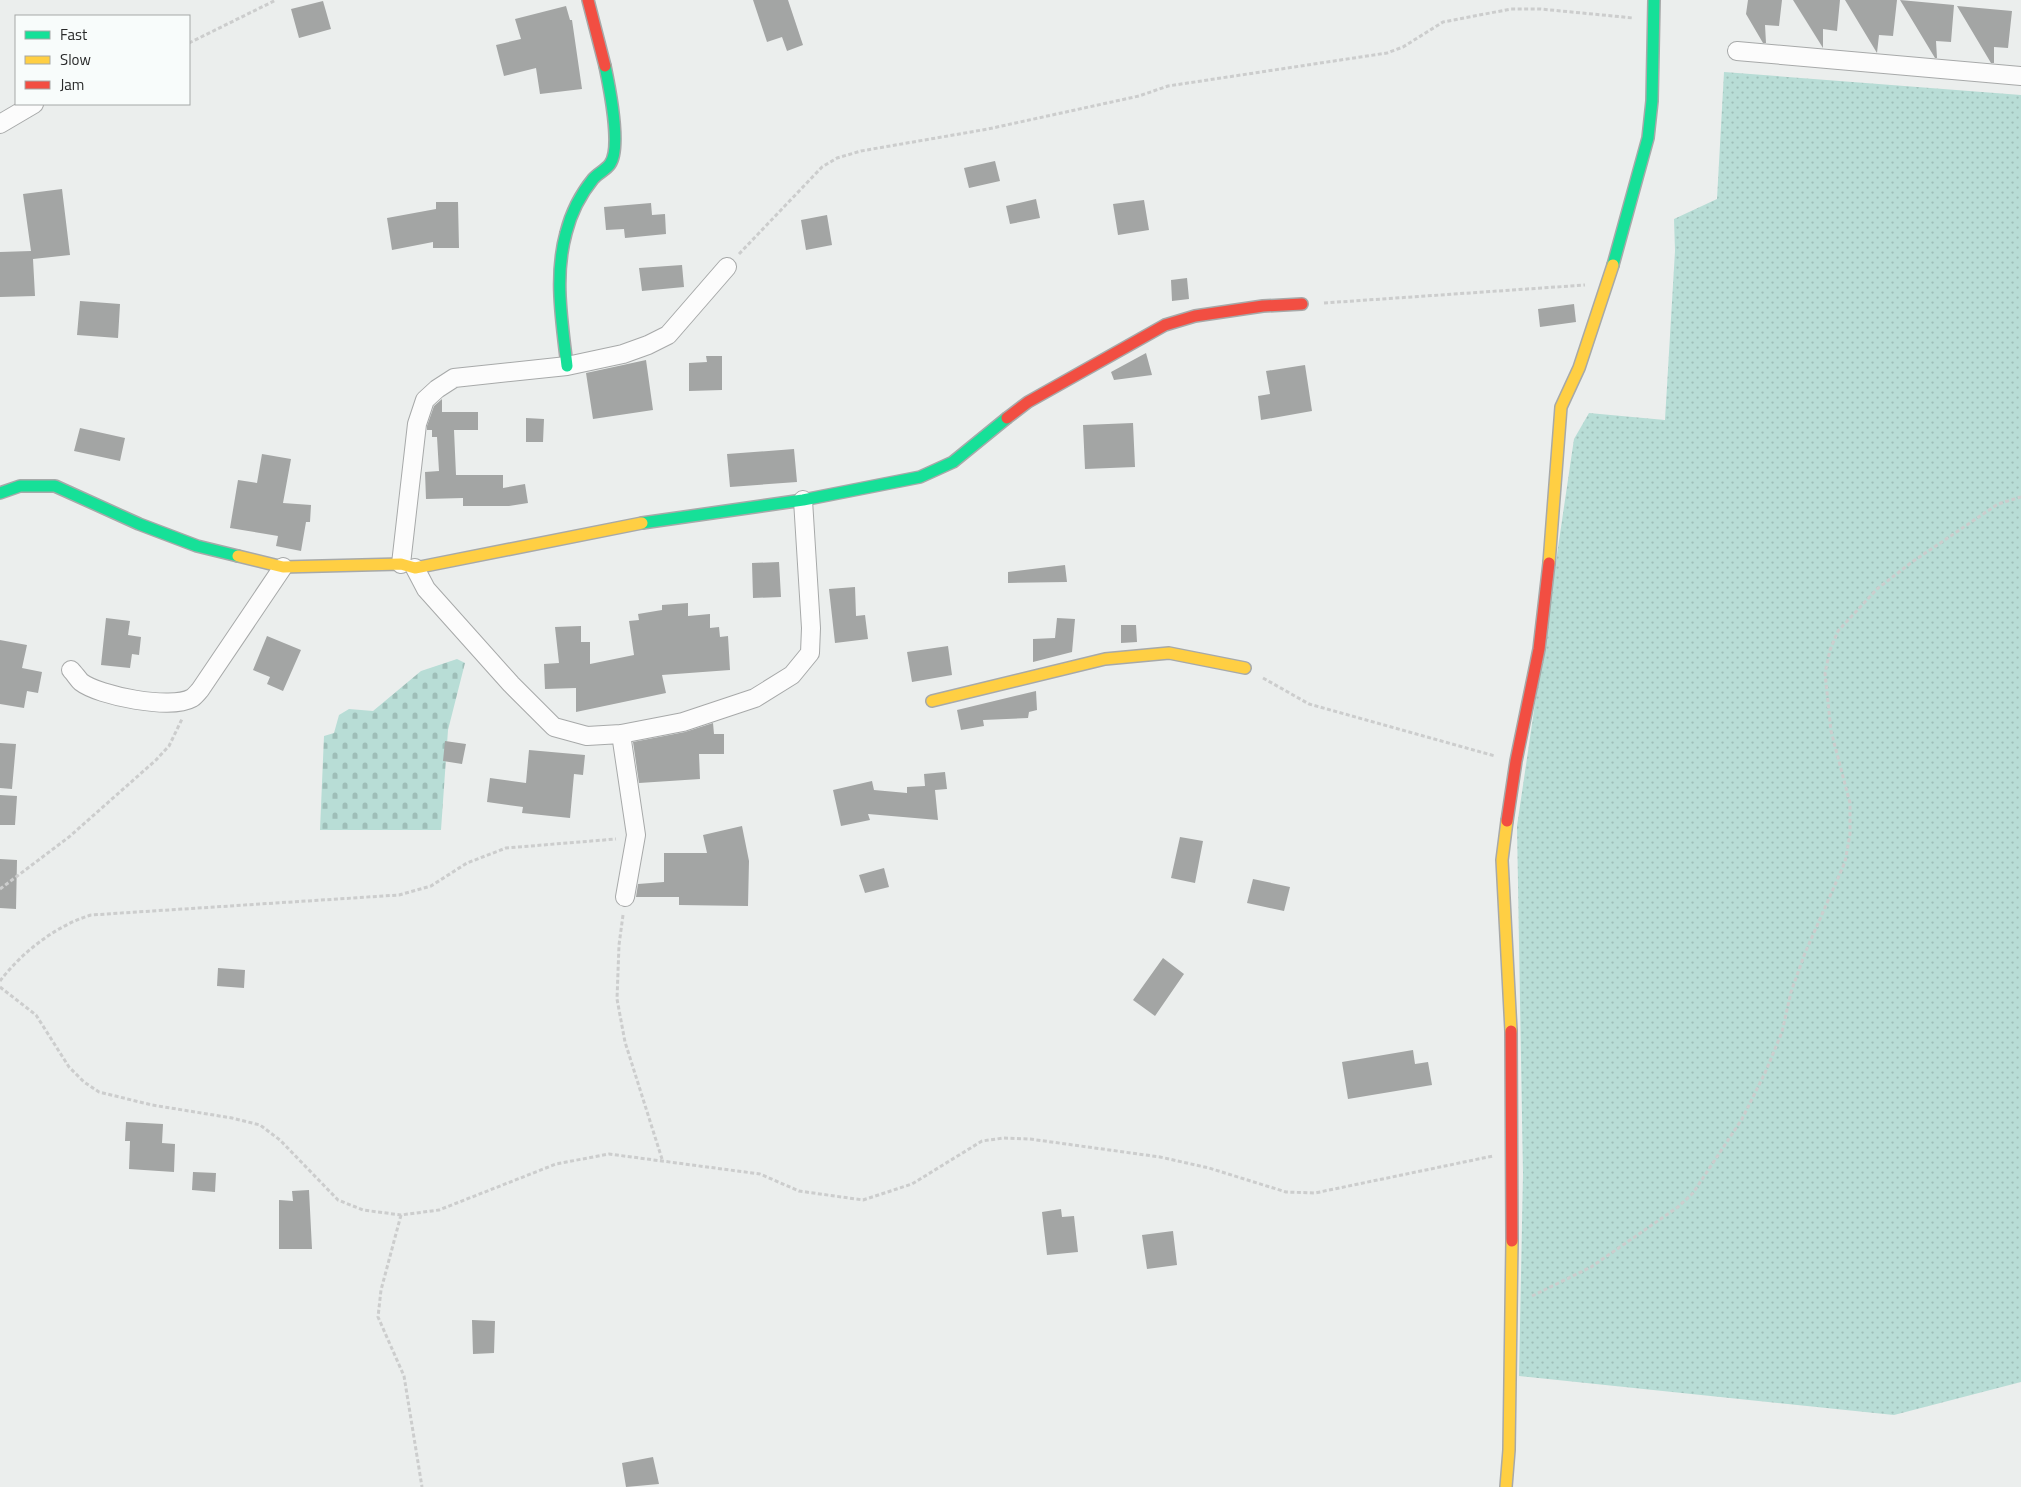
<svg xmlns="http://www.w3.org/2000/svg" width="2021" height="1487" font-family="'Titillium Web',sans-serif">
	<style>
		.grass { fill: url(#grass-dots) }
		.cemetery { fill: url(#cemetery-stones) }
		.building { fill: #a3a5a4 }
		.lines { fill: none; stroke-linecap: round; stroke-linejoin: round }
		.street-casing { stroke: #a7a9a9; stroke-width: 20 }
		.fast-casing { stroke: #a7a9a9; stroke-width: 14 }
		.slow-casing { stroke: #a7a9a9; stroke-width: 14 }
		.jam-casing { stroke: #a7a9a9; stroke-width: 14 }
		.path { stroke: #cccdcd; stroke-width: 3; stroke-dasharray: 4 2.5; stroke-linecap: butt }
		.street { stroke: #fcfcfc; stroke-width: 18 }
		.fast { stroke: #16e098; stroke-width: 11 }
		.slow { stroke: #ffcf43; stroke-width: 11 }
		.jam { stroke: #f24e42; stroke-width: 11 }
	</style>
	<defs>
		<pattern id="grass-dots" width="8" height="8" patternUnits="userSpaceOnUse" patternTransform="scale(1.25)"><rect width="8" height="8" fill="#b8ddd6"/><path d="M2 2h.1M6 6h.1" fill="none" stroke="#9ebeb8" stroke-width="1.8" stroke-linecap="round"/></pattern>
		<pattern id="cemetery-stones" width="16" height="16" patternUnits="userSpaceOnUse" patternTransform="scale(1.25)"><rect width="16" height="16" fill="#b8ddd6"/><path d="M2 7V4a2 2 0 0 1 4 0v3zM10 15v-3a2 2 0 0 1 4 0v3z" fill="#9ebeb8"/></pattern>
	</defs>
	<rect width="100%" height="100%" fill="#ebeeed"/>
	<path class="grass" d="M1724 72 2021 95V1382L1894 1415 1519 1376 1523 1174 1517 826 1574 439 1589 413 1665 420 1675 251 1674 219 1717 199Z"/>
	<path class="cemetery" d="M457 659 465 663 448 730 441 830H320L324 736 334 733 339 715 349 709 373 711 421 671Z"/>
	<path class="building" d="M753 0H788L803 45 787 51 782 37 767 42Z
		M1748 0H1782L1779 26 1765 25 1766 43H1763L1746 14Z
		M1793 0H1840L1837 31 1823 29V48Z
		M1845 0H1897L1893 36 1879 35 1877 53Z
		M1900 0 1954 5 1951 42 1936 41 1937 58H1935Z
		M323 1 331 29 299 38 291 9Z
		M566 6 570 20H572L582 89 540 94 536 68 504 76 496 45 521 39 515 19Z
		M1957 6 2012 11 2008 48 1994 47V63H1991Z
		M995 161 1000 181 969 188 964 168Z
		M62 189 70 255 33 259 35 296 0 297V252L31 251 23 194Z
		M1036 199 1040 218 1010 224 1006 206Z
		M1144 200 1149 230 1118 235 1113 204Z
		M436 202H458L459 248H433V242L392 250 387 218 436 209Z
		M651 203 652 215 665 214 666 234 625 238 624 229 606 230 604 207Z
		M827 215 832 245 806 250 801 220Z
		M682 265 684 287 642 291 639 268Z
		M1187 278 1189 299 1172 301 1171 280Z
		M80 301 120 304 118 338 77 335Z
		M1574 304 1576 322 1540 327 1538 309Z
		M1146 353 1152 375 1114 380 1111 372Z
		M706 356H722V390L689 391V363L707 362Z
		M646 360 653 410 593 419 586 373Z
		M1305 365 1312 411 1261 420 1258 396 1270 394 1266 371Z
		M442 399V412H478V430H454L456 475H503V488L525 484 528 503 509 506H463V498L426 499 425 472 439 471 437 437H432V430H427V426L434 406Z
		M526 418 544 419 543 442H526Z
		M1133 423 1135 467 1085 469 1083 425Z
		M80 428 125 438 120 461 74 451Z
		M794 449 797 482 730 487 727 454Z
		M262 454 291 459 283 503 311 505 310 522H306L301 551 276 546 278 536 230 528 238 480 257 483Z
		M779 562 781 597 753 598 752 563Z
		M1065 565 1067 582 1008 583V572Z
		M855 587 856 616 865 615 868 639 835 643 829 589Z
		M688 603V616L710 614V628L719 627 720 637 728 636 730 670 662 675 666 693 576 712V688L545 689 544 664 559 663 555 627 581 626V642H590V664L634 655 629 621 639 620 638 614 662 610V605Z
		M106 618 130 621 128 635 141 637 139 655 132 654 130 668 101 665Z
		M1057 618 1075 619 1072 652 1033 662V639L1055 638Z
		M1121 625H1136L1137 642 1121 643Z
		M267 636 301 650 283 691 267 684 270 677 253 670Z
		M0 640 27 645 22 668 42 672 38 693 27 691 24 708 0 704Z
		M948 646 952 675 912 682 907 652Z
		M1036 691 1037 710 1029 712 1028 718 983 720 984 726 961 730 957 710Z
		M713 723 714 734H724V754H699L700 779 639 783 633 742 685 732Z
		M445 741 466 744 462 764 443 761Z
		M0 743 16 744 12 789 0 788Z
		M529 750 585 755 583 775 574 774 570 818 522 813 523 807 487 802 490 778 526 783Z
		M945 772 947 789 935 790 938 820 868 814 870 820 841 826 833 790 872 781 874 790 907 793V787L925 786 924 774Z
		M0 795 17 796 15 825H0Z
		M742 826 749 861 748 906 679 905V897H636L638 884 664 882V853H707L703 835Z
		M1180 837 1203 841 1195 883 1171 878Z
		M0 859 17 860 16 909 0 908Z
		M884 868 889 887 865 893 859 875Z
		M1253 879 1290 887 1284 911 1247 903Z
		M1163 958 1184 974 1155 1016 1133 1000Z
		M218 968 245 970 244 988 217 986Z
		M1413 1050 1415 1064 1428 1062 1432 1085 1348 1099 1342 1062Z
		M126 1122 163 1124 162 1143 175 1144 174 1172 129 1169 130 1141H125Z
		M193 1172 216 1173 215 1192 192 1190Z
		M309 1190 312 1249H279V1200L293 1201 292 1191Z
		M1061 1209 1062 1217 1074 1216 1078 1252 1047 1255 1042 1212Z
		M1173 1231 1177 1265 1147 1269 1142 1235Z
		M472 1320 495 1321 494 1353 473 1354Z
		M653 1457 659 1484 626 1487 622 1463Z"/>
	<g class="lines">
		<g class="street-casing">
			<path id="street" d="M1737 51 2021 76
				M0 124 34 104
				M401 564 417 424 425 400 437 389 454 378 567 366 623 354 648 345 668 335 727 267
				M415 568 426 589 511 684 554 727 587 736 621 734 683 722 755 698 792 675 810 653 811 628 803 500
				M71 670C74 673 78 679 81 682 99 696 171 710 192 698 195 696 198 692 200 690L283 567
				M621 734 636 835 625 897"/>
		</g>
		<g class="fast-casing">
			<path id="fast" d="M1613 265 1648 138 1652 101 1654 0
				M567 366C562 322 554 276 566 233 571 213 580 195 593 179 598 173 606 170 610 164 622 148 609 85 605 66
				M0 493 20 486H55L139 524 197 546 238 556
				M642 523 803 500 920 477 953 462 1007 418"/>
		</g>
		<g class="slow-casing">
			<path id="slow" d="M238 556 283 567 401 564 415 568 642 523
				M1549 563 1561 407 1579 368 1613 265
				M932 701 1105 659 1169 653 1245 668
				M1507 821 1502 860 1511 1031
				M1506 1487 1509 1450 1512 1241"/>
		</g>
		<g class="jam-casing">
			<path id="jam" d="M588 0 605 66
				M1007 418 1028 402 1165 325 1195 316 1263 306 1302 304
				M1507 821 1516 761 1539 649 1549 563
				M1511 1031 1512 1241"/>
		</g>
		<path class="path" d="M189 43 276 0
			M739 254 822 167 837 158 861 151 988 129 1139 96 1168 86 1387 53 1403 47 1443 22 1511 9H1541L1633 18
			M1324 303 1585 285
			M1263 678 1309 704 1495 756
			M0 889 69 837 156 760 169 746 182 719
			M623 915 619 945 617 999 625 1042 662 1159
			M0 981C22 952 57 925 91 915L399 895 431 886 467 863 506 848 616 839
			M0 987 36 1015 69 1067 84 1082 99 1092 152 1105 232 1118 260 1125 280 1140 338 1200 363 1210 401 1215 439 1210 556 1164 609 1154 760 1174 799 1191 863 1200 912 1184 982 1141 1004 1138 1030 1139 1160 1157 1209 1168 1286 1192 1315 1193 1493 1156
			M401 1215 381 1290 378 1317 404 1376 422 1487
			M1532 1296 1591 1267 1678 1207 1693 1193 1742 1119 1765 1073 1782 1032 1791 992 1805 953 1845 862 1850 834V803L1831 731 1825 673 1830 650 1838 631 1877 589 1912 562 1998 504 2021 497"/>
		<use href="#street" class="street"/>
		<use href="#fast" class="fast"/>
		<use href="#slow" class="slow"/>
		<use href="#jam" class="jam"/>
	</g>
	<rect x="15" y="15" width="175" height="90" fill="#f8fcfb" stroke="#a5a8a7"/>
	<rect x="25" y="31" width="25" height="8" fill="#16e098" stroke="#a5a8a7"/>
	<text x="60" y="40" font-size="15" fill="#282929">Fast</text>
	<rect x="25" y="56" width="25" height="8" fill="#ffcf43" stroke="#a5a8a7"/>
	<text x="60" y="65" font-size="15" fill="#282929">Slow</text>
	<rect x="25" y="81" width="25" height="8" fill="#f24e42" stroke="#a5a8a7"/>
	<text x="60" y="90" font-size="15" fill="#282929">Jam</text>
</svg>
